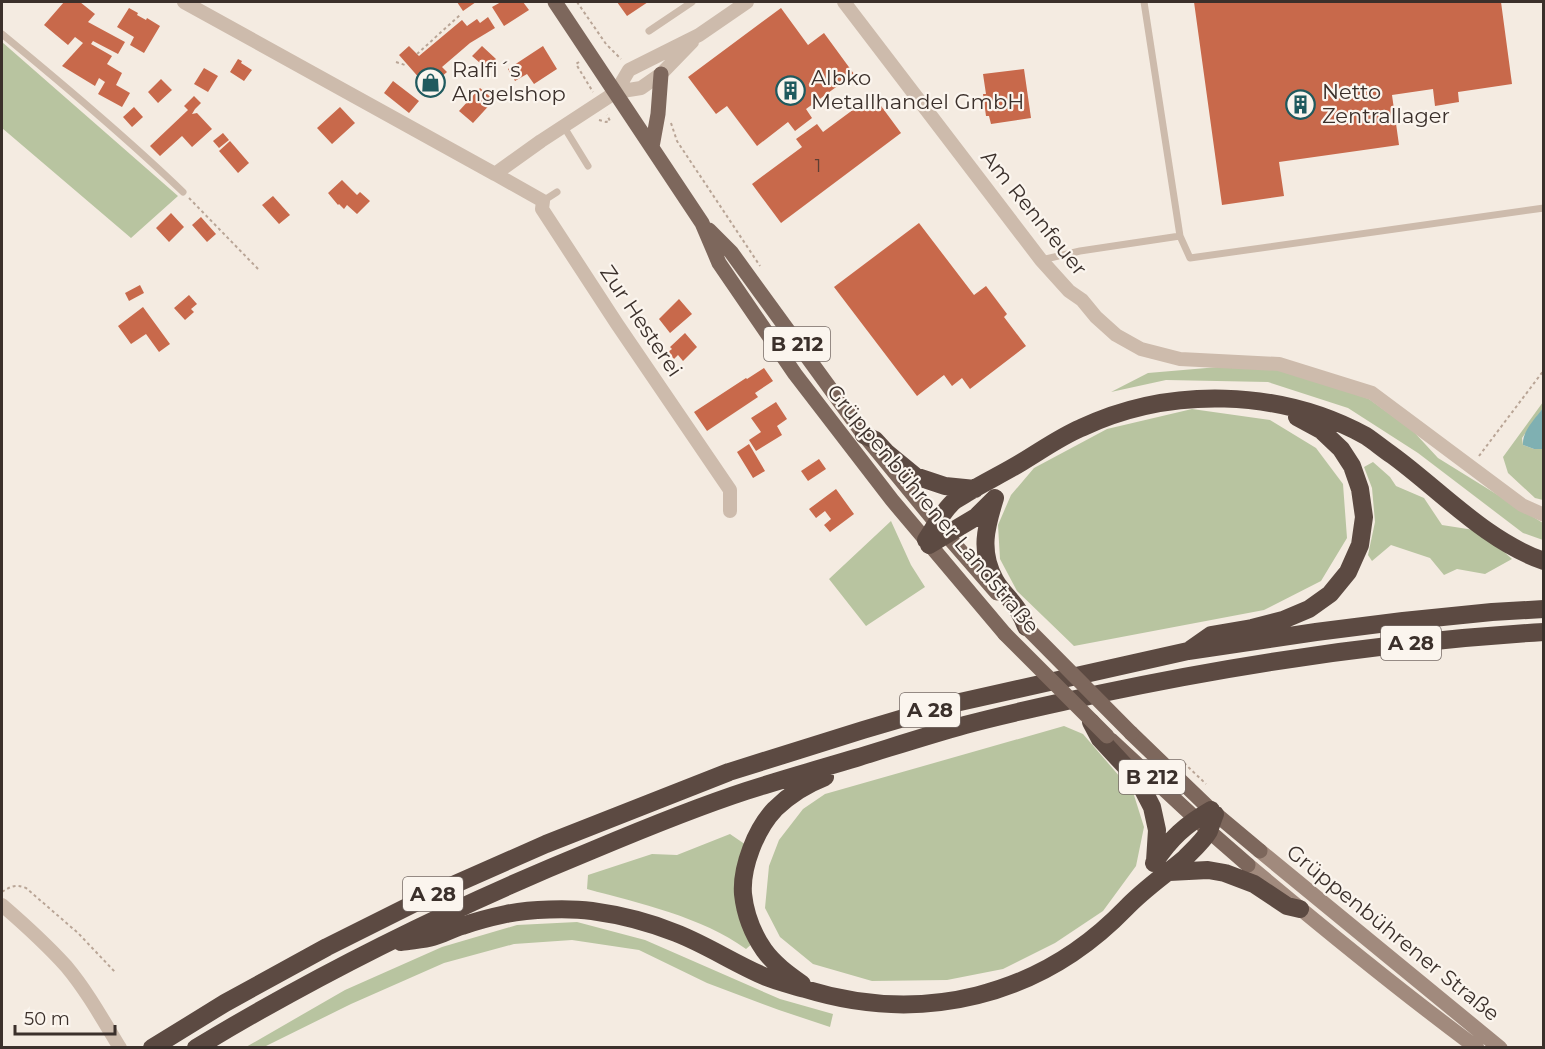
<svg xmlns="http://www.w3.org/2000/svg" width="1545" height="1049" viewBox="0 0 1545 1049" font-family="Montserrat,sans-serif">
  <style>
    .green { fill: #b8c4a0 }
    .water { fill: #7fb0b2 }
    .building { fill: #c8694b }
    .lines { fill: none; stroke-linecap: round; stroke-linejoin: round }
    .path { stroke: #b9a596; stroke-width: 2; stroke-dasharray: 3 3; stroke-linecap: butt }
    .service { stroke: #cdbbac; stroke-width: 7 }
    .minor { stroke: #cdbbac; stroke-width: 14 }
    .secondary { stroke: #a18a7d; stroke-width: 15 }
    .primary { stroke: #7d675c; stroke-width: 15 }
    .motorway { stroke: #5c4a42; stroke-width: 18 }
    .primary-bridge { stroke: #7d675c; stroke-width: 15 }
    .labels { text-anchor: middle; stroke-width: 4.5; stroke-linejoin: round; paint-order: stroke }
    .number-label { font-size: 18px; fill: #5e3e33 }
    .shield { fill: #fbf5ee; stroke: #756b66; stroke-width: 1.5 }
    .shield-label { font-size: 20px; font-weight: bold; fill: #3b302b }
    .poi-label { font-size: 21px; fill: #3b302b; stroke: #fbf5ee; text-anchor: start }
    .street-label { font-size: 21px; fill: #3b302b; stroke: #fbf5ee }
  </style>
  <rect width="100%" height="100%" fill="#f4ebe1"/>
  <path class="green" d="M 2,42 L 178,196 L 131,238 L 2,128 Z
    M 1230,366 L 1286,370 L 1369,399 L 1413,431 L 1438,458 L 1543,523 L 1543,540 L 1523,533 L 1418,453 L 1348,408 L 1268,382 L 1166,380 L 1111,392 L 1148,373 Z
    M 1543,402 L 1543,408 L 1522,438 L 1523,445 L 1534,449 L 1543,449 L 1543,500 L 1535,498 L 1508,473 L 1503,457 Z
    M 1192,409 L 1270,420 L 1316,448 L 1343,484 L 1347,538 L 1321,581 L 1264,610 L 1074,646 L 1017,591 L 1000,559 L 998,525 L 1011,495 L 1034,468 L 1107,429 Z
    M 1373,462 L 1390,477 L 1396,486 L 1424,498 L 1442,525 L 1474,530 L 1493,542 L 1512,559 L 1485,574 L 1457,569 L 1444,575 L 1430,558 L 1391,545 L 1372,561 L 1368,555 L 1375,522 L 1372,488 L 1364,467 Z
    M 891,521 L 911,565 L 925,587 L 866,626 L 829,579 Z
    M 1064,726 L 1083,734 L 1133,792 L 1144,827 L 1136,866 L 1103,911 L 1055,943 L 1003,969 L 947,980 L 872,981 L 813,964 L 780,937 L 765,908 L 769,866 L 779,840 L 803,809 L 825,794 Z
    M 730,834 L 749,847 L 753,943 L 746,949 C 702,917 639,903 587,889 L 588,875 L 652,854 L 677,855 Z
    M 577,922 L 645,940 L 780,999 L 833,1014 L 830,1027 L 779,1010 L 707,983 L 639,950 L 572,940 L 514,944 L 444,963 L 351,1004 L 264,1047 L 246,1047 L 345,990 L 442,947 L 517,925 Z"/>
  <path class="water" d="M 1543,408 L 1543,449 L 1534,449 L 1523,445 C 1522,431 1535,419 1543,408 Z"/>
  <path class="building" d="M 64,2 L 80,2 L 95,14 L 88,22 L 125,42 L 118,54 L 93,41 L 91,44 L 112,56 L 107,64 L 122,73 L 116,85 L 130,93 L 122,107 L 98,94 L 105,82 L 99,78 L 95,86 L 62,66 L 83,43 L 75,37 L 68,45 L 44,25 Z
    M 457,2 L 476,2 L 463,11 Z
    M 501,2 L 523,2 L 529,10 L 504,26 L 492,7 Z
    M 617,2 L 648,2 L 627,16 Z
    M 1194,2 L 1501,2 L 1512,84 L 1458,92 L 1459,102 L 1435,106 L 1433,89 L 1392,95 L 1399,145 L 1279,162 L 1284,196 L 1222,205 Z
    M 129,8 L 138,13 L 137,15 L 146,20 L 147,18 L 160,26 L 144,53 L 130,45 L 134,37 L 117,27 Z
    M 781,8 L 808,45 L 824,33 L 854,74 L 806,109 L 812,118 L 795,131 L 788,122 L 757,146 L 727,106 L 716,114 L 688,77 Z
    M 488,17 L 495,28 L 470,43 L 442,67 L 447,72 L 428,88 L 399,55 L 409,46 L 419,56 L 462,20 L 467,26 L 477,19 L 480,23 Z
    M 482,46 L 496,59 L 487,69 L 472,56 Z
    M 543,46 L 557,69 L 534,84 L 527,74 L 515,81 L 508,69 Z
    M 238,59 L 242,61 L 241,63 L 252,70 L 244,81 L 230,72 Z
    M 204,68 L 218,76 L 208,92 L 194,84 Z
    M 1024,69 L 1031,118 L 991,124 L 989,116 L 986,116 L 983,94 L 986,94 L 983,74 Z
    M 161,79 L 172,90 L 158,103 L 148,92 Z
    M 393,81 L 419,101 L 409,113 L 384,93 Z
    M 480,88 L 494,100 L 473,123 L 459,111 Z
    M 873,95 L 901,133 L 781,223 L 752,184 L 802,147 L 796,139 L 817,124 L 823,132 Z
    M 194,96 L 201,103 L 195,109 L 192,114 L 197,113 L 212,129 L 192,147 L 182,136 L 160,156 L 150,146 L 188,110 L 184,106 Z
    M 134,107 L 143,117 L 132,127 L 123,117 Z
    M 340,107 L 355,123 L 332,144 L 317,128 Z
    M 223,133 L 229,140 L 219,148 L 213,141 Z
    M 230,141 L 249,163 L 238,173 L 219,151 Z
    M 342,180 L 357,195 L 360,192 L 370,201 L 357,214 L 347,205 L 344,209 L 339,204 L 338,205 L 328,193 Z
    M 273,196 L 290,215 L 279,224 L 262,205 Z
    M 171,213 L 184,227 L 169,242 L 156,228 Z
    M 201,217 L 216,234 L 207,242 L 192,225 Z
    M 919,223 L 974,295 L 986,286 L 1007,314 L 1004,317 L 1026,346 L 970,389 L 962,378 L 952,386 L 944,375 L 917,396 L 834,287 Z
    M 140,285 L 144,293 L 129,301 L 125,293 Z
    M 189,295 L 197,304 L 191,309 L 194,312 L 185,320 L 174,308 Z
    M 679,299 L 692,314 L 670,333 L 659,319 Z
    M 143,307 L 170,344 L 159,352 L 146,334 L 131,344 L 118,326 Z
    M 685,333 L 697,347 L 683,361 L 678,355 L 674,359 L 668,352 L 672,349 L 670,347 Z
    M 764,368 L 773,381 L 755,393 L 758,397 L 707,431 L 694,412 L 746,378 L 747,379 Z
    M 776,402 L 787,419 L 777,426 L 782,435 L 756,451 L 749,440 L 761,432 L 751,418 Z
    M 749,444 L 765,471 L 753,478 L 737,452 Z
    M 819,459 L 826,469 L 808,481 L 801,471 Z
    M 836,489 L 854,514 L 830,532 L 824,525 L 831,519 L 825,511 L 816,518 L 809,509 Z"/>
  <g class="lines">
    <path class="path" d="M 577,2 L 606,44 L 621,59
      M 417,54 L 460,15
      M 396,62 L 405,65 L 406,63
      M 579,62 L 576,64 L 593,92
      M 599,120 L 606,122 L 610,121 L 607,115
      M 671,123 L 677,141 L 760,266
      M 189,198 L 260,271
      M 1479,456 L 1544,370
      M 1184,763 L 1206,784
      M 2,892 C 11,886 16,884 26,888 L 78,933 L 115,972"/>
    <path class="service" d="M 1144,2 L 1180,236 L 1190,258 L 1544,208
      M 649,31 L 692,2
      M 2,34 C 64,85 125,136 183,192
      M 564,127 L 588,166
      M 543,201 L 557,192
      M 1041,260 L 1080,251 L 1180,236"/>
    <path class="minor" d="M 184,2 L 495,174 L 541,141 L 616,92 L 629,70 L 699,35 L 747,2
      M 844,2 L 1041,260 L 1069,291 L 1082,300 L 1096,317 L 1116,335 L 1141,349 L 1180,359 L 1279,364 L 1372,393 L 1522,505 L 1544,515
      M 616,92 L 641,88 L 661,74 L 692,42
      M 495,174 L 543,201 L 542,209 L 617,324 L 730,490 L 730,511
      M 2,905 C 24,924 46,944 66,966 C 87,991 103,1020 120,1048"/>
    <path class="secondary" d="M 1260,851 L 1500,1048
      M 1248,865 C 1323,928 1399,990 1477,1048"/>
    <path class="primary" d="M 555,2 L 702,223 L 719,263 L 795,374 L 892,500 L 1005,634
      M 652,147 L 658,114 L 661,74
      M 709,230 L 731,252 L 864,435 L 937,524 L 997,593
      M 1131,733 L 1211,810 L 1260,851
      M 1111,740 L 1209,831 L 1248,865"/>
    <path class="motorway" d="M 864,435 L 875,440 L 887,453 L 915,476 L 945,486 L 975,489
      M 995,498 C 986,527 979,551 995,580 C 1001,591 1011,599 1018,610 C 1021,615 1024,621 1026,627
      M 926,540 C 934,528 941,514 952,503 C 956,499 962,497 967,493 C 985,482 1004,473 1022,462 C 1042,450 1060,437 1081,428 C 1170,386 1280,389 1366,436 C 1375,442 1383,449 1392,455 C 1440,490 1486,541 1544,561
      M 929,545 L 976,517 L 994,499
      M 1191,649 L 1211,635 L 1252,628 L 1283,620 L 1309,609 L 1330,594 L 1348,572 L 1360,545 L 1364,517 L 1360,489 L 1352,466 L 1341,449 L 1321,430 L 1297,417
      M 1091,722 L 1100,739 L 1138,780 L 1152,807 L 1157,830 L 1155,861
      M 1154,863 C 1171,838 1185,825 1211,810
      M 1169,872 L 1208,870 L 1225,873 L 1254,884 L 1287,906 L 1300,909
      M 401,942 C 411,940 423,940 433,937 C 443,934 452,929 462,926 C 476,921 492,917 506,914 C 530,909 569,908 592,911 C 621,915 649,922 676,933 C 707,945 735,964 766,977 C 778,982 792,985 805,989 C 922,1025 1040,997 1126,908 C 1144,889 1165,875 1185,858 C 1194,849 1203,841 1209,831 C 1211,825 1213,819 1215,814
      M 802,984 C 788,974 774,964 764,950 C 753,934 745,913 743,894 C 741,867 756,829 775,809 C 789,795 807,784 825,777
      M 152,1048 L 225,1003 L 327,947 L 435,893 L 546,844 L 729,772 L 863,730 L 951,704 L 1188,651 L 1316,632 L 1403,621 L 1492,612 L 1544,609
      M 196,1048 C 323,971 456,906 593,850 C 643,829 694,808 746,791 C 783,779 819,769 856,758 C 892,747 929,735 965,725 C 1009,713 1054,704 1098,694 C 1244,663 1394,641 1544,632"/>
    <path class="primary-bridge" d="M 1026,627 L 1131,733
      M 1005,634 L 1107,736"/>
  </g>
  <defs>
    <symbol id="shop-ring" viewBox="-11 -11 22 22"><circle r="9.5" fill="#fbf5ee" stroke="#1f5a5e" stroke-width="1.5"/><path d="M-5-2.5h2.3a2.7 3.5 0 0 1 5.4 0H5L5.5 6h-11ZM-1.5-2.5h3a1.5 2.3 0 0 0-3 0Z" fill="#1f5a5e"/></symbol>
    <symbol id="building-ring" viewBox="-11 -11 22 22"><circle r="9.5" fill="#fbf5ee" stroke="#1f5a5e" stroke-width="1.5"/><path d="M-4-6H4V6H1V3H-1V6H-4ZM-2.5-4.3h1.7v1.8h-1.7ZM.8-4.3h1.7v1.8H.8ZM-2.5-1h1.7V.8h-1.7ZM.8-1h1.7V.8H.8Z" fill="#1f5a5e"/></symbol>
  </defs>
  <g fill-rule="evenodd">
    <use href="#shop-ring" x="414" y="66" width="33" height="33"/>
    <use href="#building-ring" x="774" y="74" width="33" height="33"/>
    <use href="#building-ring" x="1284" y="88" width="33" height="33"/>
  </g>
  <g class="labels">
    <g class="number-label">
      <text x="818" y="172">1</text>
    </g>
    <g class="shield">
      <rect x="764" y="327" width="66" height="34" rx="4.5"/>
      <rect x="1381" y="626" width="60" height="34" rx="4.5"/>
      <rect x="900" y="693" width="60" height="34" rx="4.5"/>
      <rect x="1119" y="760" width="66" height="34" rx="4.5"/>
      <rect x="403" y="877" width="60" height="34" rx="4.5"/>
    </g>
    <g class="shield-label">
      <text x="797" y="351">B 212</text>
      <text x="1411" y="650">A 28</text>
      <text x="930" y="717">A 28</text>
      <text x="1152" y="784">B 212</text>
      <text x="433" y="901">A 28</text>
    </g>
    <g class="poi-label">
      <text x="452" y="77">Ralfi´s<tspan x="452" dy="24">Angelshop</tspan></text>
      <text x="811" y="85">Albko<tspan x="811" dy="24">Metallhandel GmbH</tspan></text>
      <text x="1322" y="99">Netto<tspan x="1322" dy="24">Zentrallager</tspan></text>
    </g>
    <g class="street-label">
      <text transform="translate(1034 213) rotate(51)" y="7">Am Rennfeuer</text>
      <text transform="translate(641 321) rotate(56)" y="7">Zur Hesterei</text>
      <text transform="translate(933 509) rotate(50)" y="7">Grüppenbührener Landstraße</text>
      <text transform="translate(1393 933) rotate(39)" y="7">Grüppenbührener Straße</text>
    </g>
  </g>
  <rect width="1545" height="1049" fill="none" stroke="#3b302b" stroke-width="6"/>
  <path d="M15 1025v9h100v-9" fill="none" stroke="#3b302b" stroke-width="3"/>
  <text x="24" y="1025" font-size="18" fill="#3b302b" stroke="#fbf5ee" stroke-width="4.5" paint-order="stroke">50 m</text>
</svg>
